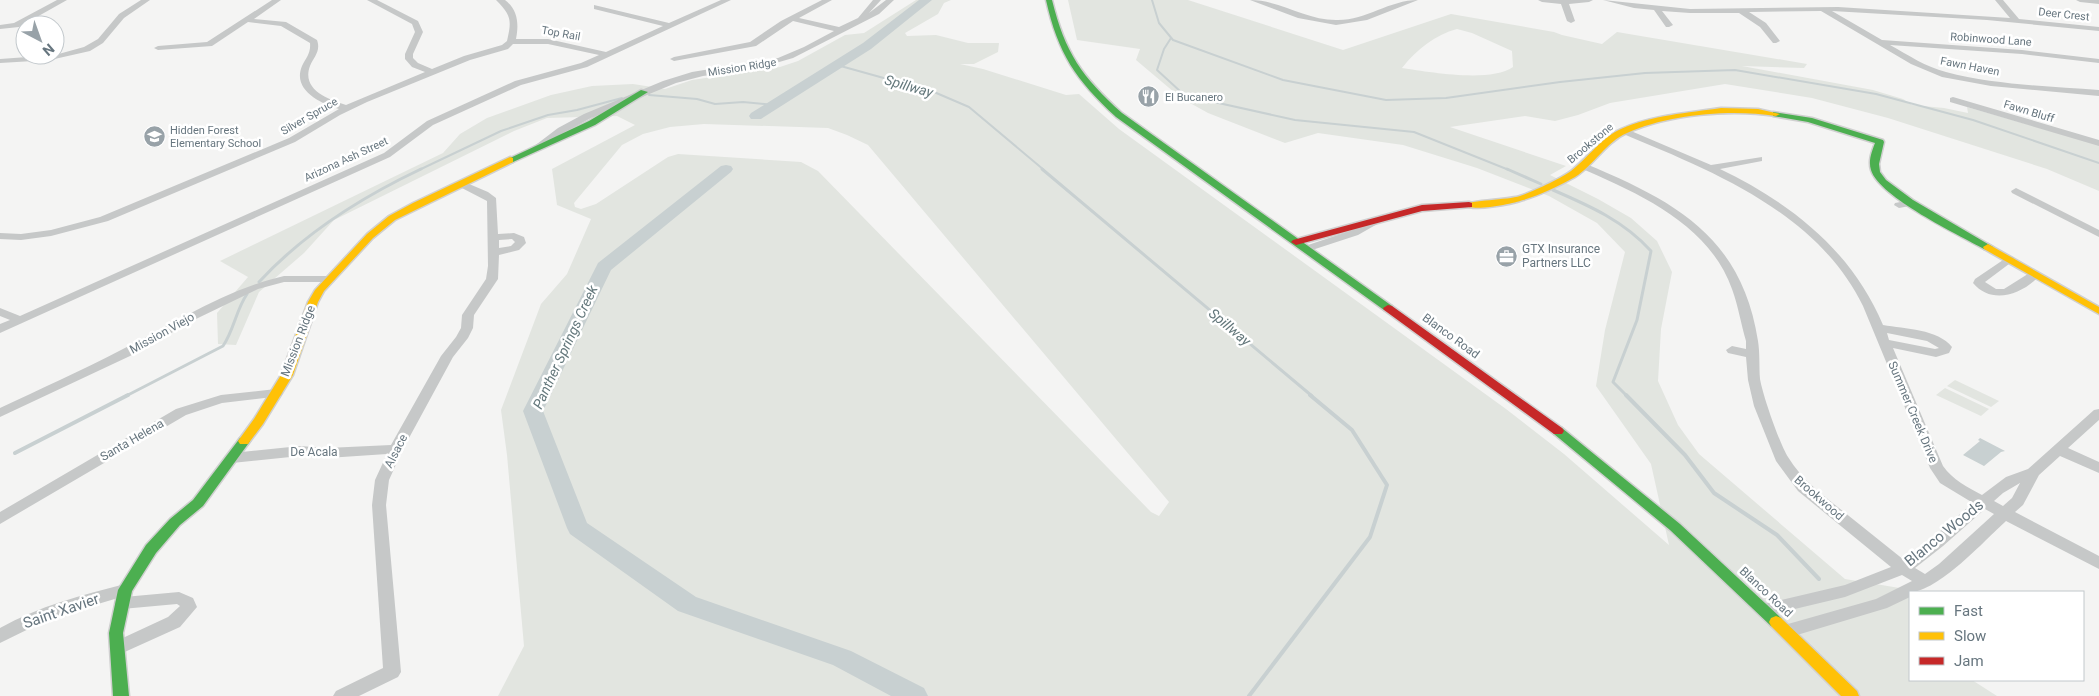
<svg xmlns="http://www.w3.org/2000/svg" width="2099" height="696" viewBox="0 0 2099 696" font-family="Roboto,sans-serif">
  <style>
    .green { fill: #e2e5e0; fill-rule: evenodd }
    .water { fill: #c8d0d1 }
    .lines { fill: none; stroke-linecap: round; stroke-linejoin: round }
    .stream-far2 { stroke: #c8d0d1; stroke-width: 2 }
    .stream-far1 { stroke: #c8d0d1; stroke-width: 3 }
    .stream { stroke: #c8d0d1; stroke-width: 4 }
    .river { fill: #c8d0d1; fill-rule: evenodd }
    .fast-casing { stroke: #d0d0d0; stroke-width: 3 }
    .slow-casing { stroke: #d0d0d0; stroke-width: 3 }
    .jam-casing { stroke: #d0d0d0; stroke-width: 3 }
    .street { fill: #c6c8c8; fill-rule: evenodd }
    .fast { fill: #4caf50; fill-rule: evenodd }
    .slow { fill: #ffc107; fill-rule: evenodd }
    .jam { fill: #c62828; fill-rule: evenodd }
    .labels { text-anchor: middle; stroke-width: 5; stroke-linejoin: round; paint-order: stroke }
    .far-street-label { font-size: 11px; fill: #67767f; stroke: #fff }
    .far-poi-label { font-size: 11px; fill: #67767f; stroke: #fff; text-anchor: start }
    .poi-label { font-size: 12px; fill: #67767f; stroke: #fff; text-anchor: start }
    .street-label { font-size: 12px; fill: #67767f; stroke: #fff }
    .water-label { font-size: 14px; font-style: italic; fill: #63777b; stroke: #fff }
    .near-street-label { font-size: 15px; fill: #67767f; stroke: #fff }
  </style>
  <rect width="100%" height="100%" fill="#f4f4f3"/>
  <path class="green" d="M 916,0 L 951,0 L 944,3 L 938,14 L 905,33 L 907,36 L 936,35 L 968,43 L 999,43 L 998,52 L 974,64 L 960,64 L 983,69 L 1066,95 L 1079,94 L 1119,129 L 1506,409 L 1564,454 L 1669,545 L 1651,464 L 1596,386 L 1605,330 L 1625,252 L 1597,223 L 1549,196 L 1477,168 L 1403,145 L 1318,133 L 1285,143 L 1208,113 L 1181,98 L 1136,60 L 1140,49 L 1077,40 L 1068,0 L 1188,0 L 1343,50 L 1451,14 L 1554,32 L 1562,35 L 1602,44 L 1617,32 L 1807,64 L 1804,68 L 1742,66 L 1873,90 L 1903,99 L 1912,105 L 1944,108 L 1968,113 L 1967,107 L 2099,145 L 2099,191 L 2047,169 L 1888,118 L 1812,98 L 1725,84 L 1610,103 L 1578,115 L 1555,121 L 1525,116 L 1450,127 L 1566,166 L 1550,175 L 1598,199 L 1631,218 L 1657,241 L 1672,272 L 1661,329 L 1658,381 L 1678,425 L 1699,454 L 1845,579 L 1924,592 L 1910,592 L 1910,680 L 1972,680 L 1997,696 L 498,696 L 524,646 L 507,455 L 501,410 L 541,304 L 567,274 L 591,219 L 557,205 L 552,169 L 635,125 L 617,116 L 547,118 L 514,131 L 334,220 L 304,253 L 259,292 L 236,345 L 218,344 L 217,313 L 248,277 L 220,261 L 443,153 L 460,134 L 487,118 L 551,95 L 592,86 L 633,84 L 665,89 L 692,80 L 780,67 L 798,61 L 845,35 L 864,33 ZM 1457,29 L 1472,33 L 1512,51 L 1513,67 C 1490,83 1429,72 1402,68 C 1417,49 1435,35 1457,29 ZM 704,124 L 828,128 L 847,135 L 868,145 L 1169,502 L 1159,516 L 1151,512 L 818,171 L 801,162 L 678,154 L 668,157 L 596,204 L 581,209 L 575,207 L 574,203 L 622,145 L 643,134 L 670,127 Z
    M 1955,380 L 1999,401 L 1991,407 L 1947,386 Z
    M 1945,388 L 1989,409 L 1981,416 L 1936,395 Z"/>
  <path class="water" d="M 1980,438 L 2005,451 L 2001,452 L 1984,466 L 1963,455 L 1980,441 L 1978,440 Z"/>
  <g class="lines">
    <path class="stream-far2" d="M 1152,0 L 1159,23 L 1173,40 L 1283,80 L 1386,100 L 1446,98 L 1560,82 L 1645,73 L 1735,70 L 1876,94 L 1973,120 L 2099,163
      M 1171,38 L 1164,49 L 1157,70 L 1181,92 L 1196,98 L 1295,120 L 1414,132 L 1509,170
      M 837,65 L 934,92 L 969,107 L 1044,170
      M 649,95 L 697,99 L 715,104 L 743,102 L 774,105
      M 419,170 L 501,131 L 548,115 L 577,110 L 622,98"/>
    <path class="stream-far1" d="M 1042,169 L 1312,396
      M 1507,169 L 1541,184
      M 1553,190 C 1590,206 1624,221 1651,251 L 1637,320 L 1613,382 L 1627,396
      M 259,282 C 304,233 362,197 421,169
      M 126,396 L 223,346 C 234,330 236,310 247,294"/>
    <path class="stream" d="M 1626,395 L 1685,455 L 1714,493 L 1777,535 L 1819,579
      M 15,453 L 128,395
      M 1249,696 L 1370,537 L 1387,485 L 1352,430 L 1310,395"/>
    <path class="river" d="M 919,0 L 932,0 L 871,49 L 761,119 L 751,119 L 749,116 L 751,113 L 863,43 Z
      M 726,165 L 731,166 L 733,169 L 731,172 L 611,270 L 543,411 L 587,523 L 696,597 L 851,651 L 924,688 L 928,696 L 891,696 L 833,665 L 678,611 L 570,534 L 567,528 L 523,411 L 598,263 L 721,166 Z"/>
    <defs>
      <path id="fast" d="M 1046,0 L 1052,0 C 1065,53 1082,77 1122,113 L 1392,306 L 1393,308 L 1392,310 L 1384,310 L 1116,117 C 1076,80 1058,54 1046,0 Z
        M 641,90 L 648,92 L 595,125 L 513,162 L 510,163 L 506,160 L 589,121 Z
        M 1773,112 L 1812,118 L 1883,140 L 1884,142 L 1879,164 L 1880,172 L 1886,180 L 1913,200 L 1993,247 L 1988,250 L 1984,249 C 1959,235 1879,197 1871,170 C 1868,161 1872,151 1875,143 L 1808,122 L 1773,116 Z
        M 1558,427 L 1562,428 L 1680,524 L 1781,618 L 1783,622 L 1781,626 L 1776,628 L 1771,626 L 1670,530 L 1554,434 L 1552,431 L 1554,428 Z
        M 244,437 L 248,438 L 250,441 L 248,444 L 203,506 L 180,525 L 156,553 L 132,591 L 123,633 L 129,696 L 113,696 L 109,633 L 118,590 L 146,545 L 170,519 L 193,500 L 240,438 Z"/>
      <path id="slow" d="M 1721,108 L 1758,109 L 1780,114 L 1776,116 C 1731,109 1669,114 1627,133 C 1606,142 1594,165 1575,177 C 1561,185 1538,196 1523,200 C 1512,204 1473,212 1464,205 C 1470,200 1508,200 1520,196 C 1532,192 1562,178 1571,171 C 1588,158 1601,138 1621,129 C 1652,115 1688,113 1721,108 Z
        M 510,157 L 513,158 L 513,162 L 395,220 L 373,238 L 324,291 L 318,302 L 293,375 L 263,424 L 248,444 L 240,444 L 238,441 L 254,419 L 281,375 L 308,302 L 315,290 L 367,234 L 389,216 L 413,203 Z
        M 1988,244 L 2099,307 L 2099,314 L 1984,249 L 1983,247 Z
        M 1776,616 L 1781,618 L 1857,691 L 1859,696 L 1841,696 L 1771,626 L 1769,622 L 1771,618 Z"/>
      <path id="jam" d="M 1469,202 L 1472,203 L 1472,207 L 1422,211 L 1296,245 L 1291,242 L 1293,240 L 1422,205 Z
        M 1388,305 L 1392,306 L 1562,428 L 1564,431 L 1562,434 L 1554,434 L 1384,310 L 1383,308 Z"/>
    </defs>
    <use href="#fast" class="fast-casing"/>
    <use href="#slow" class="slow-casing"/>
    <use href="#jam" class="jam-casing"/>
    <path class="street" d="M 57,0 L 67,0 L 19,27 L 0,29 L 0,25 L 14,23 Z
      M 141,0 L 150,0 L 124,18 L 103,43 L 90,51 L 50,60 L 0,63 L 0,59 L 55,55 L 84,47 L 98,39 L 119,14 Z
      M 272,0 L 281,0 L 254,19 L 286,22 L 317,40 C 321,51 314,57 310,66 C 301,90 329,100 346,105 L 425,72 L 412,67 L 405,59 L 405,54 L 415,32 L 412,24 L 367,0 L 377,0 L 418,21 L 423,32 L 413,54 L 413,58 L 418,63 L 432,69 L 464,56 L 502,45 L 507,41 C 512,20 511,15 496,0 L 505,0 C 518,10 519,24 516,39 L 548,39 L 606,52 L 663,26 L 594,9 L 594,5 L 669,23 L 721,0 L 731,0 L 587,67 L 521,85 L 433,125 L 390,157 L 0,333 L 0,324 L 10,320 L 0,316 L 0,308 L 20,316 L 384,153 L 427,121 L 515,81 L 581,63 L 599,55 L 548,44 L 513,44 L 508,49 L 470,60 L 367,102 L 340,115 L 295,142 L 108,221 L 51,236 L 21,240 L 0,239 L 0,233 L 21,234 L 51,230 L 100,217 L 289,138 L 339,109 C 320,103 292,90 302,66 C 306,58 311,53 310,43 L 281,26 L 248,22 L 212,46 L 158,50 L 154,48 L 158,46 L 207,42 Z
      M 822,0 L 832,0 L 799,18 L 839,27 L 858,18 L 873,0 L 881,0 L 869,13 L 886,0 L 894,0 L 879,14 L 793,58 L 759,68 L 703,76 L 676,83 L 591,118 L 565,132 L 541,149 L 538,150 L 533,147 L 558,128 L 584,114 L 663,81 L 692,72 L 778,58 L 804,47 L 834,31 L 793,21 L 756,46 L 674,61 L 670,59 L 674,57 L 750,42 L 781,21 Z
      M 1250,0 C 1280,0 1306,20 1336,20 C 1365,21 1389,0 1418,0 L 1367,20 L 1336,25 L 1298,18 Z
      M 1538,0 L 1593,0 L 1589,2 L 1569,4 L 1575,21 L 1571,23 L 1567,21 L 1561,4 L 1542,2 Z
      M 1603,0 L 1690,9 L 1838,7 L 2010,18 L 1995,0 L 2003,0 L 2019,19 L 2099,27 L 2099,31 L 1987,20 L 1832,11 L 1882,40 L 2022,50 L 2099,59 L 2099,63 L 2022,54 L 1890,45 C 1908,55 1926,67 1946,72 C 1995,85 2048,86 2099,90 L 2099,96 L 1991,86 L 1942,77 L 1911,64 L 1821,11 L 1749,12 L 1766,23 L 1780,41 L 1776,43 L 1773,43 L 1760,27 L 1739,13 L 1690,13 L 1662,11 L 1673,25 L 1669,27 L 1666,27 L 1654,10 L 1634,8 Z
      M 2076,0 L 2099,0 L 2099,4 L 2080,2 Z
      M 1953,97 L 2099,140 L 2099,146 L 1950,102 L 1950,98 Z
      M 1624,128 L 1711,165 L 1762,157 L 1762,161 L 1720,169 C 1791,203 1852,251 1883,325 C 1905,329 1938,329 1952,347 L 1949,353 L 1936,357 L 1893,348 L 1943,466 C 1953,480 1967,487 1982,495 L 2006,477 L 2028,469 L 2094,410 L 2099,409 L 2099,420 L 2068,448 L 2099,462 L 2099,473 L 2060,456 L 2039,475 L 2023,505 L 2015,512 L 2099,556 L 2099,569 L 2006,521 C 1985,540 1938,592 1910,592 L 1910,597 L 1887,608 L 1787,638 L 1781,636 L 1779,631 L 1781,626 L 1876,599 L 1912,581 L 1902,575 L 1845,597 L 1766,616 L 1760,615 L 1758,610 L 1760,605 L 1845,585 L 1891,567 L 1798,491 L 1776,461 L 1754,406 L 1748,380 L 1746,357 L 1728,353 L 1726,350 L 1732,346 L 1746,349 L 1746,341 C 1741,324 1738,305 1732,289 C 1709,224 1638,193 1580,168 L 1580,164 L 1586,164 C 1675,201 1742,237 1758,341 C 1760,354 1759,366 1760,379 C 1763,396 1779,442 1788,457 C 1802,480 1824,496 1844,512 C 1864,528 1884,544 1904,560 L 1932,538 L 1973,503 L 1940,483 L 1930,468 L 1863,306 C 1817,212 1712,171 1621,133 L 1621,129 ZM 1887,333 L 1927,341 L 1939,348 L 1935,349 L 1889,340 ZM 2020,483 L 2012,498 L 2003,506 L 1994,501 L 2003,493 ZM 1985,509 L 1994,514 L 1939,564 L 1925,574 L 1915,568 L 1943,546 Z
      M 462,181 L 488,192 L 496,198 L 498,234 L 514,233 L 524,237 L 526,243 L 519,250 L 499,255 L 498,279 L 474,315 L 473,328 L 468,338 L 453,357 L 403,449 L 389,480 L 386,505 L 401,672 L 398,677 L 359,696 L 333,696 L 336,691 L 383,668 L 372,505 L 375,480 L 387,454 L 327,458 L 300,456 L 232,463 L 227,461 L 225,458 L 227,455 L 232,453 L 300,446 L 327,448 L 391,445 L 441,356 L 456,337 L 461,328 L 462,315 L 486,279 L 488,266 L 487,201 L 458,186 L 457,184 ZM 512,239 L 515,242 L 511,246 L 499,248 L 499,240 Z
      M 2016,188 L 2099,230 L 2099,237 L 2012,193 L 2011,191 Z
      M 1911,200 L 1915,201 L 1916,203 L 1915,205 L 1899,208 L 1894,205 L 1895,203 Z
      M 1375,218 L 1380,221 L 1379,223 L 1358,235 L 1306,252 L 1300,249 L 1302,247 L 1350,231 Z
      M 2009,256 L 2013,257 L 2015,259 L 2013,261 L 1985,282 L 1996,289 L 2004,289 L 2031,272 L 2035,271 L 2041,274 C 2024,294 1992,306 1973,283 L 1975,279 Z
      M 284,276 L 330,276 L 336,279 L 330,282 L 284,282 L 258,289 L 198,318 L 130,356 L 0,417 L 0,408 C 40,389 81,371 121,350 C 176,323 224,290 284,276 Z
      M 276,389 L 281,390 L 283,393 L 281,396 L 222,403 L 186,415 L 0,524 L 0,512 L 176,409 L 221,395 Z
      M 125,584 L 131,586 L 133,590 L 131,594 L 124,597 L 179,592 L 193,598 L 197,607 L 180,627 L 118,655 L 112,653 L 110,648 L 112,643 L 168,617 L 180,606 L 177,604 L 122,609 L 116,607 L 114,603 L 118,598 L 51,618 L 0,643 L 0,628 C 39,606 82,595 125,584 Z"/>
    <use href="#fast" class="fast"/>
    <use href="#slow" class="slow"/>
    <use href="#jam" class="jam"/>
  </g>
  <defs>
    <symbol id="restaurant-disc" viewBox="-11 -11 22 22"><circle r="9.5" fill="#98a2a8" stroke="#fff"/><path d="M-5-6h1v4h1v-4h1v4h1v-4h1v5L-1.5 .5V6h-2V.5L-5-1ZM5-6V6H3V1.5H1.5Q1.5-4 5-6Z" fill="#fff"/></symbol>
    <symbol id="school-disc" viewBox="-11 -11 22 22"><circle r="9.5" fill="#98a2a8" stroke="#fff"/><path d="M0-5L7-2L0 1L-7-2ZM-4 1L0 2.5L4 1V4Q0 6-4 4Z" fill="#fff"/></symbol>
    <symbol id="office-disc" viewBox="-11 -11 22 22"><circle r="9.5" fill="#98a2a8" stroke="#fff"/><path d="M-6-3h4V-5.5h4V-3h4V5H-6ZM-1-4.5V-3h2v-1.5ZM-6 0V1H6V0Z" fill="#fff"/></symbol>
  </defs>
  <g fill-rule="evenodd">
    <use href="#restaurant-disc" x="1136" y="84" width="25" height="25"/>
    <use href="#school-disc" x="142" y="124" width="25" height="25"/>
    <use href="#office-disc" x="1494" y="244" width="25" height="25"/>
  </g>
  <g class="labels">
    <g class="far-street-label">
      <text transform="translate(2064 14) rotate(6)" y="4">Deer Crest</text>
      <text transform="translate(561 33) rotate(10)" y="4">Top Rail</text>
      <text transform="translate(1991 39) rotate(4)" y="4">Robinwood Lane</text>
      <text transform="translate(1970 66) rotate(11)" y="4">Fawn Haven</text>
      <text transform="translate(742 67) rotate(-9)" y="4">Mission Ridge</text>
      <text transform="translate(2029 111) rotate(17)" y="4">Fawn Bluff</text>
      <text transform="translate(309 116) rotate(-30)" y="4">Silver Spruce</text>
      <text transform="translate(1590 143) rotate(-40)" y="4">Brookstone</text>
      <text transform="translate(346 159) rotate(-25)" y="4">Arizona Ash Street</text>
    </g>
    <g class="far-poi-label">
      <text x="1165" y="101">El Bucanero</text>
      <text x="170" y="134">Hidden Forest<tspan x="170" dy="13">Elementary School</tspan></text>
    </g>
    <g class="poi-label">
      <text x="1522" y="253">GTX Insurance<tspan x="1522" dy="14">Partners LLC</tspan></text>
    </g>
    <g class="street-label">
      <text transform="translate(162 333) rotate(-29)" y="4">Mission Viejo</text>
      <text transform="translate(1451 336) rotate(36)" y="4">Blanco Road</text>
      <text transform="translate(298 341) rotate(-69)" y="4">Mission Ridge</text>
      <text transform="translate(1913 412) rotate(67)" y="4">Summer Creek Drive</text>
      <text transform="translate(132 440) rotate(-30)" y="4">Santa Helena</text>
      <text transform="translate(396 451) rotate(-63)" y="4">Alsace</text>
      <text x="314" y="456">De Acala</text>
      <text transform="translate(1819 498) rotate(41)" y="4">Brookwood</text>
      <text transform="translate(1766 592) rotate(43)" y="4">Blanco Road</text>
    </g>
    <g class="water-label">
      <text transform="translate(909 86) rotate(16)" y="5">Spillway</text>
      <text transform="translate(1230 327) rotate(40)" y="5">Spillway</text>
      <text transform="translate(565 347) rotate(-65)" y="5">Panther Springs Creek</text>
    </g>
    <g class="near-street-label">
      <text transform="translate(1944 533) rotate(-39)" y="5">Blanco Woods</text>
      <text transform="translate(61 611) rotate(-19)" y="5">Saint Xavier</text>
    </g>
  </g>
  <rect x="1909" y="591" width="175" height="90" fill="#ffffff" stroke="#c2c8cc"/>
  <rect x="1919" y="607" width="25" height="8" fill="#4caf50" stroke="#c2c8cc"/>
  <text x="1954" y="616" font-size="15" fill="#67767f">Fast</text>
  <rect x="1919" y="632" width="25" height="8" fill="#ffc107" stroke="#c2c8cc"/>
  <text x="1954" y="641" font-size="15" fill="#67767f">Slow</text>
  <rect x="1919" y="657" width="25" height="8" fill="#c62828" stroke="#c2c8cc"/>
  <text x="1954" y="666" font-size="15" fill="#67767f">Jam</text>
  <g transform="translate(40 40) rotate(139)"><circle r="24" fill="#ffffff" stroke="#c2c8cc"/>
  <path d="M0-4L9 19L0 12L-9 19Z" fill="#98a2a8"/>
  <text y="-8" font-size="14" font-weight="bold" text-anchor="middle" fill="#67767f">N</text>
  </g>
</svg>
